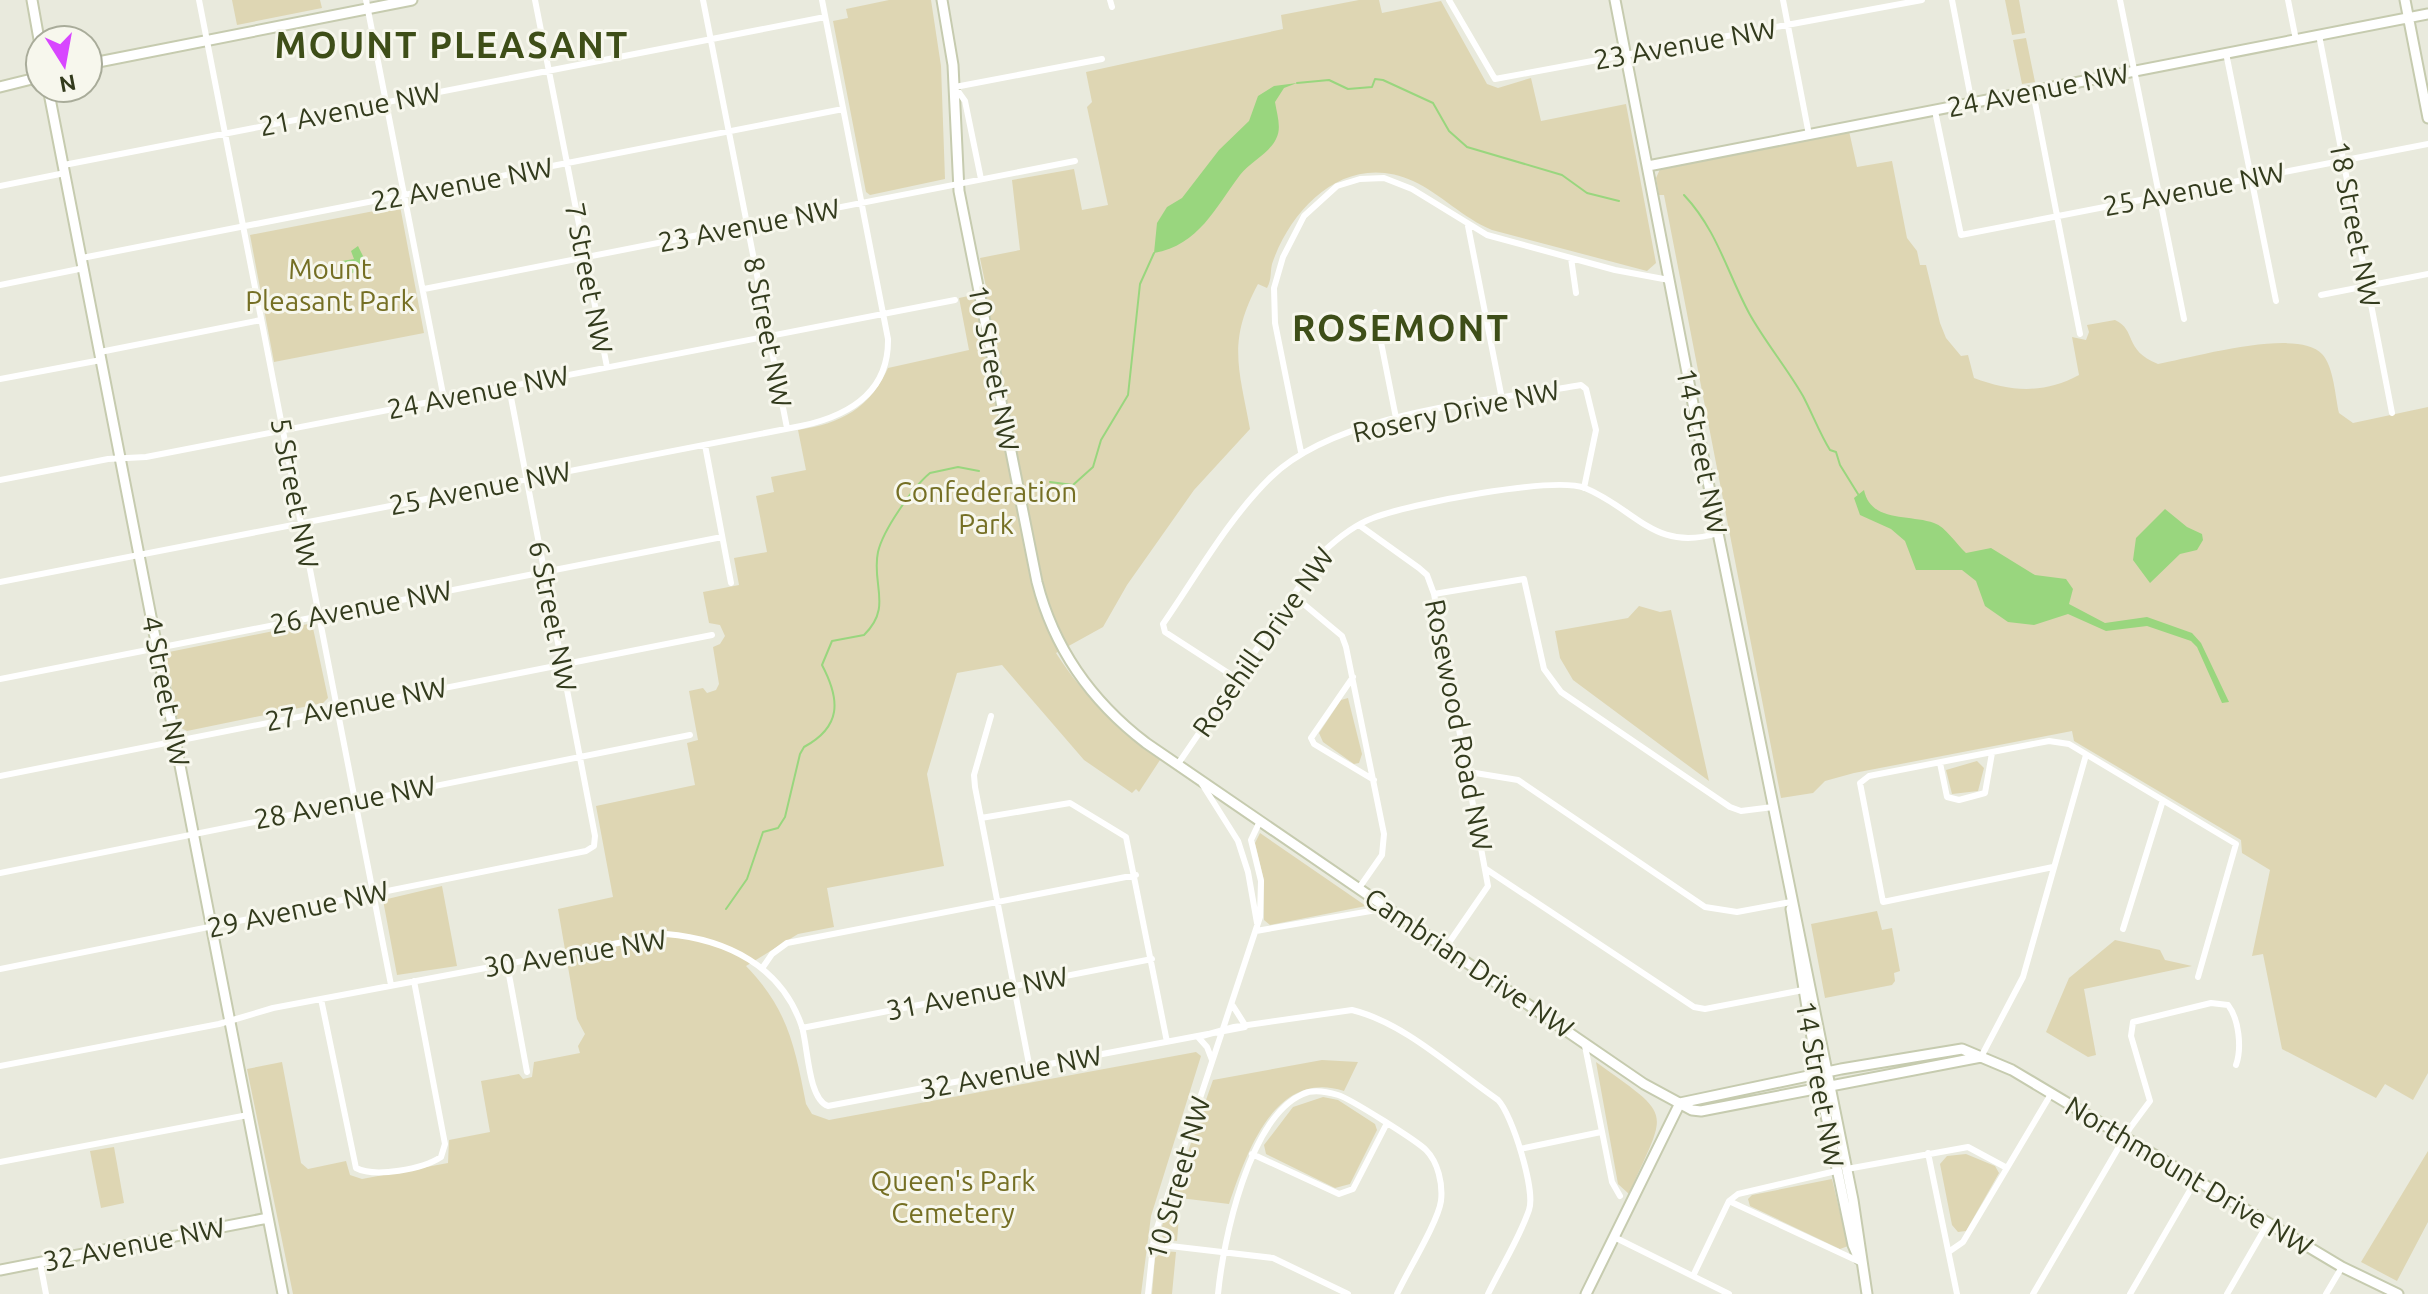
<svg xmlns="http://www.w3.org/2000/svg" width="2428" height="1294" viewBox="0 0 2428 1294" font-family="Ubuntu,sans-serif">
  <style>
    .green { fill: #ded6b3 }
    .water { fill: #99d67e }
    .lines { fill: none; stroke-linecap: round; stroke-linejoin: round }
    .stream { stroke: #99d67e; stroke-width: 2 }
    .secondary-casing { stroke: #c6cbaf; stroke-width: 13 }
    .street { stroke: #fff; stroke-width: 6 }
    .secondary { stroke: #fff; stroke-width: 9 }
    .labels { text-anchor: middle; stroke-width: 6; stroke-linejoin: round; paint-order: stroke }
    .street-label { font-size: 28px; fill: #333b1d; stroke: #f7f7ed }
    .park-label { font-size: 28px; fill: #756f24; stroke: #f7f7ed }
    .district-label { font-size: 36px; font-weight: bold; letter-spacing: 2px; fill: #3e4e18; stroke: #f7f7ed }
  </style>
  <rect width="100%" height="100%" fill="#e9eadd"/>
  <path class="green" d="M 232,0 L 320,0 L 322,8 L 237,25 Z
    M 889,0 L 931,0 L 941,66 L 945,179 L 870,195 L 866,192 L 833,21 L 848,18 L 846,9 Z
    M 1359,0 L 1379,0 L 1382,13 L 1441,1 L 1487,84 L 1498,88 L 1531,78 L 1541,121 L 1626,104 L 1656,263 L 1647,271 L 1492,230 C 1463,218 1441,194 1413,181 C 1348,151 1292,205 1272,264 C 1270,272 1272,279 1267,288 L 1258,284 C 1227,342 1239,368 1250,429 L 1194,490 L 1127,585 L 1103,627 L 1056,653 C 1085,698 1118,729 1160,760 L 1139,792 L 1136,789 L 1132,793 L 1084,760 L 1002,665 L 957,673 L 927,774 L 944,866 L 827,888 L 834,927 L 798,934 L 746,966 C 788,1009 795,1047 806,1104 L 812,1114 L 829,1120 L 1196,1052 L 1201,1056 L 1151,1216 L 1141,1294 L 293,1294 L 247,1069 L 282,1062 L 301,1163 L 308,1169 L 346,1161 L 350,1175 L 362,1179 L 448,1163 L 449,1140 L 490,1132 L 481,1081 L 519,1074 L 523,1079 L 532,1077 L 534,1062 L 580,1053 L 578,1046 L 585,1034 L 577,1019 L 558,909 L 613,897 L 596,806 L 695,785 L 687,743 L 698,740 L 689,691 L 703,688 L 707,693 L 716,690 L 719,684 L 713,647 L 720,644 L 725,636 L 720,625 L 709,623 L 703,592 L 739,585 L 734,558 L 767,552 L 756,496 L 774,492 L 771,477 L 806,470 L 798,430 C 842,423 869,409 888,368 L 969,350 L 959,298 L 987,292 L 980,258 L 1020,250 L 1012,180 L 1074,169 L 1082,210 L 1108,205 L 1087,107 L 1092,102 L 1086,72 L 1283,29 L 1281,15 Z
    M 2005,0 L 2019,0 L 2025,33 L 2012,35 Z
    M 2026,38 L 2035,82 L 2022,84 L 2013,40 Z
    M 1849,131 L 1857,167 L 1892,161 L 1907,238 L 1917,251 L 1920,265 L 1926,265 L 1940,323 L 1946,338 L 1961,356 L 1968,355 L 1974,378 C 2011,392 2044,394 2079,375 L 2072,337 L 2086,340 L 2089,332 L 2087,325 L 2115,320 C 2137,330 2123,350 2158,364 C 2192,358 2298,327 2322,354 C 2334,367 2335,396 2339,413 L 2353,423 L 2428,407 L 2428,1073 L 2413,1100 L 2385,1084 L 2376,1098 L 2282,1049 L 2263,954 L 2252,956 L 2270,870 L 2242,853 L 2241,840 L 2074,741 L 2072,731 L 1854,773 L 1825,781 L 1813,793 L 1781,798 L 1664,195 L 1659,195 L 1656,178 L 1661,167 Z
    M 400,206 L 424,333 L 274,362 L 250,235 Z
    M 1639,606 L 1660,612 L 1671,610 L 1709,781 L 1573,680 L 1560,658 L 1555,631 L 1628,618 Z
    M 308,624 L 313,628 L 328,698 L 323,703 L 187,731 L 179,727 L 166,657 L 169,652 Z
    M 1348,698 L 1362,754 L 1359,763 L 1354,764 L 1323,742 L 1319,733 L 1341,700 Z
    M 1977,761 L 1984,768 L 1978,791 L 1952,794 L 1946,770 Z
    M 1260,833 L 1366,906 L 1270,925 L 1264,920 L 1264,880 L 1255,843 Z
    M 442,886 L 457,966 L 397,975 L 383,900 Z
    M 1877,911 L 1882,930 L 1892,928 L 1900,971 L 1894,973 L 1895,981 L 1892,985 L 1825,998 L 1811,924 Z
    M 2115,940 L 2160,950 L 2165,960 L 2192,966 L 2084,989 L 2096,1055 L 2088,1057 L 2046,1032 L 2069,978 Z
    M 1322,1060 L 1358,1062 L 1344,1091 C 1275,1068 1246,1154 1229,1204 L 1172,1197 L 1213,1080 Z
    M 1596,1062 C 1675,1119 1667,1107 1629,1194 L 1618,1184 Z
    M 1323,1097 L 1338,1100 L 1375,1124 L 1377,1130 L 1350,1184 L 1335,1188 L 1266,1154 L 1264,1145 L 1293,1107 Z
    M 114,1147 L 124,1203 L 101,1208 L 90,1151 Z
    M 2428,1151 L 2428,1222 L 2397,1281 L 2361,1262 Z
    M 1966,1154 L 1995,1166 L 1999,1173 L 1966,1231 L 1958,1232 L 1952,1225 L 1940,1164 L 1947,1156 Z
    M 1832,1179 L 1848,1246 L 1840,1249 L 1750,1206 L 1748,1199 L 1752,1195 Z
    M 1170,1202 L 1180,1205 L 1177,1241 L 1164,1239 L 1160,1232 Z
    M 1164,1251 L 1176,1252 L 1172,1294 L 1152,1294 L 1155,1258 Z"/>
  <path class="water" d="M 1297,83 L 1284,88 L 1275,102 C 1277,115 1282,128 1276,139 C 1268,155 1250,162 1240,175 C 1215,208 1199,245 1154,253 L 1157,223 L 1167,207 L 1182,198 L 1219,150 L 1249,121 L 1258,96 L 1274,86 Z
    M 358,246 L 368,266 L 348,275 L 342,261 L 354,259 L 351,251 Z
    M 1864,490 C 1871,523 1909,514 1934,523 C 1946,527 1956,544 1966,553 L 1991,548 L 2035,575 L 2066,579 L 2073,589 L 2069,604 L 2105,623 L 2147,617 L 2192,633 L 2201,643 L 2229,702 L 2222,703 L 2197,647 L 2191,641 L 2147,626 L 2106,631 L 2068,614 L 2034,625 L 2008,622 L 1985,606 L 1976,581 L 1962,570 L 1916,570 L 1905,541 L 1891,529 L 1860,515 L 1854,498 Z
    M 2165,509 L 2187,527 L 2202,534 L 2203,540 L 2197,550 L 2180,554 L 2150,583 L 2133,560 L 2136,538 Z"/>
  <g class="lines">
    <path class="stream" d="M 1297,83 L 1329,80 L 1348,89 L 1372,87 L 1375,79 L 1383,80 L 1433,103 L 1449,131 L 1467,147 L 1562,175 L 1587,193 L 1619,201
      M 1684,195 C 1717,230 1727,272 1749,313 C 1765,342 1787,368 1803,396 C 1812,413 1820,434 1830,450 L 1836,452 L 1840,465 L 1858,494
      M 1050,482 L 1073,485 L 1093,467 L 1101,440 L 1128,395 L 1140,284 L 1154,253
      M 726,909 L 747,879 L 763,832 L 778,828 L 785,817 L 800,754 L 804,747 C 841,727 841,701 822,665 L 832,641 L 864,635 C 893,607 871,584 878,552 C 883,530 913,487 930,473 L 958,467 L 979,471"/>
    <defs>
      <path id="secondary" d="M 32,0 L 40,45
        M 942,0 L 953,65 L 959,191 L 1037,582 C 1054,649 1091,701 1146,743 L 1644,1084 L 1692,1110 L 1701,1111 L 1981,1057
        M 1615,0 L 1718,533 L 1853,1200 L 1867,1294
        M 2405,0 L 2428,118
        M 88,64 L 412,0
        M 0,87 L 40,77
        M 48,88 L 283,1294
        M 1648,166 L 2428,14
        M 1791,909 L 1820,1087 L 1853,1245 L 1859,1259
        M 0,1270 L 268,1218
        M 1586,1294 L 1680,1103 L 1841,1069 L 1962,1049 L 2012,1070 L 2342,1267 L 2398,1294"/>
    </defs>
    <use href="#secondary" class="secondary-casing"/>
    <path class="street" d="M 199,0 L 391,985
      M 366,0 L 444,399
      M 535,0 L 607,367
      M 703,0 L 787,428
      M 1110,0 L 1112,7
      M 1449,0 L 1495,79 L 1922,0
      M 1783,0 L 1809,135
      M 1952,0 L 1972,104
      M 2120,0 L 2184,319
      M 2288,0 L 2296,40
      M 2319,35 L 2392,413
      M 2226,53 L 2276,301
      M 2033,92 L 2080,334
      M 1935,111 L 1961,235 L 2428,144
      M 64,165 L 825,17
      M 981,179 L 965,101 L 955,87 L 1102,59
      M 0,186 L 65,173
      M 1468,226 L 1502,399
      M 82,258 L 843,109
      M 1571,258 L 1576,293
      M 0,285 L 84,268
      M 424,289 L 1075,161
      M 2321,295 L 2428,274
      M 1375,312 L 1396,418
      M 100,352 L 261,320
      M 0,379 L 101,360
      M 705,445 L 731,583
      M 1301,452 L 1275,323 L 1274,288 L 1283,257 L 1304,216 L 1337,186 L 1360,179 L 1384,178 L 1412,189 L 1487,235 L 1615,270 L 1669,280
      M 0,480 L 108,459 L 146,457 L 955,300
      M 1359,525 L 1419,568 L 1427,575 L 1434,594 L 1488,886 L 1446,947
      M 0,582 L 801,426 C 848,416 889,393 888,339 L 822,0
      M 1434,594 L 1524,579 L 1544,669 L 1561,692 L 1730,807 L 1741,811 L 1773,807
      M 1294,596 L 1342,636 L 1346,647 L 1384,834 L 1382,855 L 1359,888
      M 1353,677 L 1311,738 L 1314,744 L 1374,780
      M 1236,678 L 1165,632 L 1163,624 C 1197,575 1228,519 1271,477 C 1338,412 1489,401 1581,385 L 1586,389 L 1596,430 L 1584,488
      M 0,679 L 722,537
      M 991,716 L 974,775 L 975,787 L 1030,1069
      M 1940,763 L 1947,797 L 1959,800 L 1985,793 L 1992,753
      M 1178,764 L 1323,552 C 1338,538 1354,525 1373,518 C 1408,504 1553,476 1585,488 C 1636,509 1655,553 1718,533
      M 1469,772 L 1518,780 L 1705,907 L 1737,912 L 1791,902
      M 0,776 L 712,635
      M 1202,784 L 1238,841 L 1248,872 L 1257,923
      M 981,818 L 1070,803 L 1126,837 L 1167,1042
      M 2053,867 L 1883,902 L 1860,783 L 1869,776 L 2049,741 L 2069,744 L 2236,844 L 2198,977
      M 1486,869 L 1694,1007 L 1705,1009 L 1803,990
      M 0,873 L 690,735
      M 2123,929 L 2163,800
      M 1256,931 L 1388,908
      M 507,964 L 527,1072
      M 763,967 L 772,954 L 787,943 L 1136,875
      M 0,969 L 586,851 L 594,846 L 595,836 L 509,387
      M 321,999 L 356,1168 C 375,1178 423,1169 441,1157 L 445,1144 L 414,981
      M 1233,1006 L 1245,1025
      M 802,1028 L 1152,959
      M 1202,1036 L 1234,1027 L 1352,1010 C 1405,1023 1453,1069 1498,1100 C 1512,1114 1536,1191 1529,1210 C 1519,1239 1501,1267 1488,1294
      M 1198,1037 L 1207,1047 L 1212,1060
      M 1585,1046 L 1612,1182 L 1620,1196
      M 1981,1057 L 2023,977 L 2086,755
      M 0,1066 L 219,1024 L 273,1008 L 666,934 C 726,939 782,966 802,1027 C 808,1047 808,1099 828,1106 L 1245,1027
      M 1520,1149 L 1601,1132
      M 1928,1153 L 1957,1294
      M 1252,1154 L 1339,1194 L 1353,1189 L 1386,1125
      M 0,1162 L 248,1115
      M 1847,1169 L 1968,1147 L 2007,1168
      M 1729,1201 L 1860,1262
      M 1614,1237 L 1729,1294
      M 1153,1244 L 1273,1258 L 1348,1294
      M 1950,1251 L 1963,1242 L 2051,1094
      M 40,1262 L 46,1294
      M 1693,1276 L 1729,1201 L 1738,1194 L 1836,1171
      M 1148,1294 L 1154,1237 L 1260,917 L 1261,881 L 1251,840 L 1260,821
      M 1218,1294 C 1223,1241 1249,1117 1303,1094 C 1313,1089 1328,1092 1338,1095 C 1351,1099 1417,1141 1426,1150 C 1438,1162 1443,1184 1441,1201 C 1438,1222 1407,1272 1397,1294
      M 2033,1294 L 2130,1128 L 2150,1101 L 2131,1036 L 2133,1022 L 2211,1003 L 2228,1005 C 2239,1019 2242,1048 2236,1065
      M 2130,1294 L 2196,1180
      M 2227,1294 L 2268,1223
      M 2326,1294 L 2342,1267"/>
    <use href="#secondary" class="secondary"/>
  </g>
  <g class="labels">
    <g class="street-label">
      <text transform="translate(1685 44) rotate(-10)" y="10">23 Avenue NW</text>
      <text transform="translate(2038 90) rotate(-11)" y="10">24 Avenue NW</text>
      <text transform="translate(350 109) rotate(-11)" y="10">21 Avenue NW</text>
      <text transform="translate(462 184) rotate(-11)" y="10">22 Avenue NW</text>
      <text transform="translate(2194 189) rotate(-11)" y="10">25 Avenue NW</text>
      <text transform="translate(2355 224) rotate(79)" y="10">18 Street NW</text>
      <text transform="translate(749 225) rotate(-11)" y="10">23 Avenue NW</text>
      <text transform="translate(589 278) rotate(79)" y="10">7 Street NW</text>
      <text transform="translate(768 332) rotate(79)" y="10">8 Street NW</text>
      <text transform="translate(994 368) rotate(79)" y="10">10 Street NW</text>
      <text transform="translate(478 392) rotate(-11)" y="10">24 Avenue NW</text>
      <text transform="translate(1456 411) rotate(-12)" y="10">Rosery Drive NW</text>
      <text transform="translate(1702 451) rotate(79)" y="10">14 Street NW</text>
      <text transform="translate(480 488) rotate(-11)" y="10">25 Avenue NW</text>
      <text transform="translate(295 493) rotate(79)" y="10">5 Street NW</text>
      <text transform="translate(361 607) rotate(-11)" y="10">26 Avenue NW</text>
      <text transform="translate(553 616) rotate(79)" y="10">6 Street NW</text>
      <text transform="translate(1263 642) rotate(-55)" y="10">Rosehill Drive NW</text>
      <text transform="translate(166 691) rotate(79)" y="10">4 Street NW</text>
      <text transform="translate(356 704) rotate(-11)" y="10">27 Avenue NW</text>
      <text transform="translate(1459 725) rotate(79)" y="10">Rosewood Road NW</text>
      <text transform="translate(345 802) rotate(-11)" y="10">28 Avenue NW</text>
      <text transform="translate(298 909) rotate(-12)" y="10">29 Avenue NW</text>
      <text transform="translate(575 953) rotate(-9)" y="10">30 Avenue NW</text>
      <text transform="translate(1469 963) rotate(34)" y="10">Cambrian Drive NW</text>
      <text transform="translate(977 993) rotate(-11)" y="10">31 Avenue NW</text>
      <text transform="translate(1011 1072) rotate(-11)" y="10">32 Avenue NW</text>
      <text transform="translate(1820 1084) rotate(80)" y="10">14 Street NW</text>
      <text transform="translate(2189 1176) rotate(31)" y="10">Northmount Drive NW</text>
      <text transform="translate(1178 1178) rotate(-74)" y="10">10 Street NW</text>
      <text transform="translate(134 1244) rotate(-11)" y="10">32 Avenue NW</text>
    </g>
    <g class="park-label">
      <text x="330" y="279">Mount<tspan x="330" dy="32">Pleasant Park</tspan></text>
      <text x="986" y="502">Confederation<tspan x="986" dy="32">Park</tspan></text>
      <text x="953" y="1191">Queen's Park<tspan x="953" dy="32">Cemetery</tspan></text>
    </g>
    <g class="district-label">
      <text x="452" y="58">MOUNT PLEASANT</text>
      <text x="1401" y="341">ROSEMONT</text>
    </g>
  </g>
  <g transform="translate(64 64) rotate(169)"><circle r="38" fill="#f7f7ed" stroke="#a9ac9a" stroke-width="2"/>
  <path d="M0-6L14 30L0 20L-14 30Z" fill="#d846ff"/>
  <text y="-12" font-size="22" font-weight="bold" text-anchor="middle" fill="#333b1d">N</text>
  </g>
</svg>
